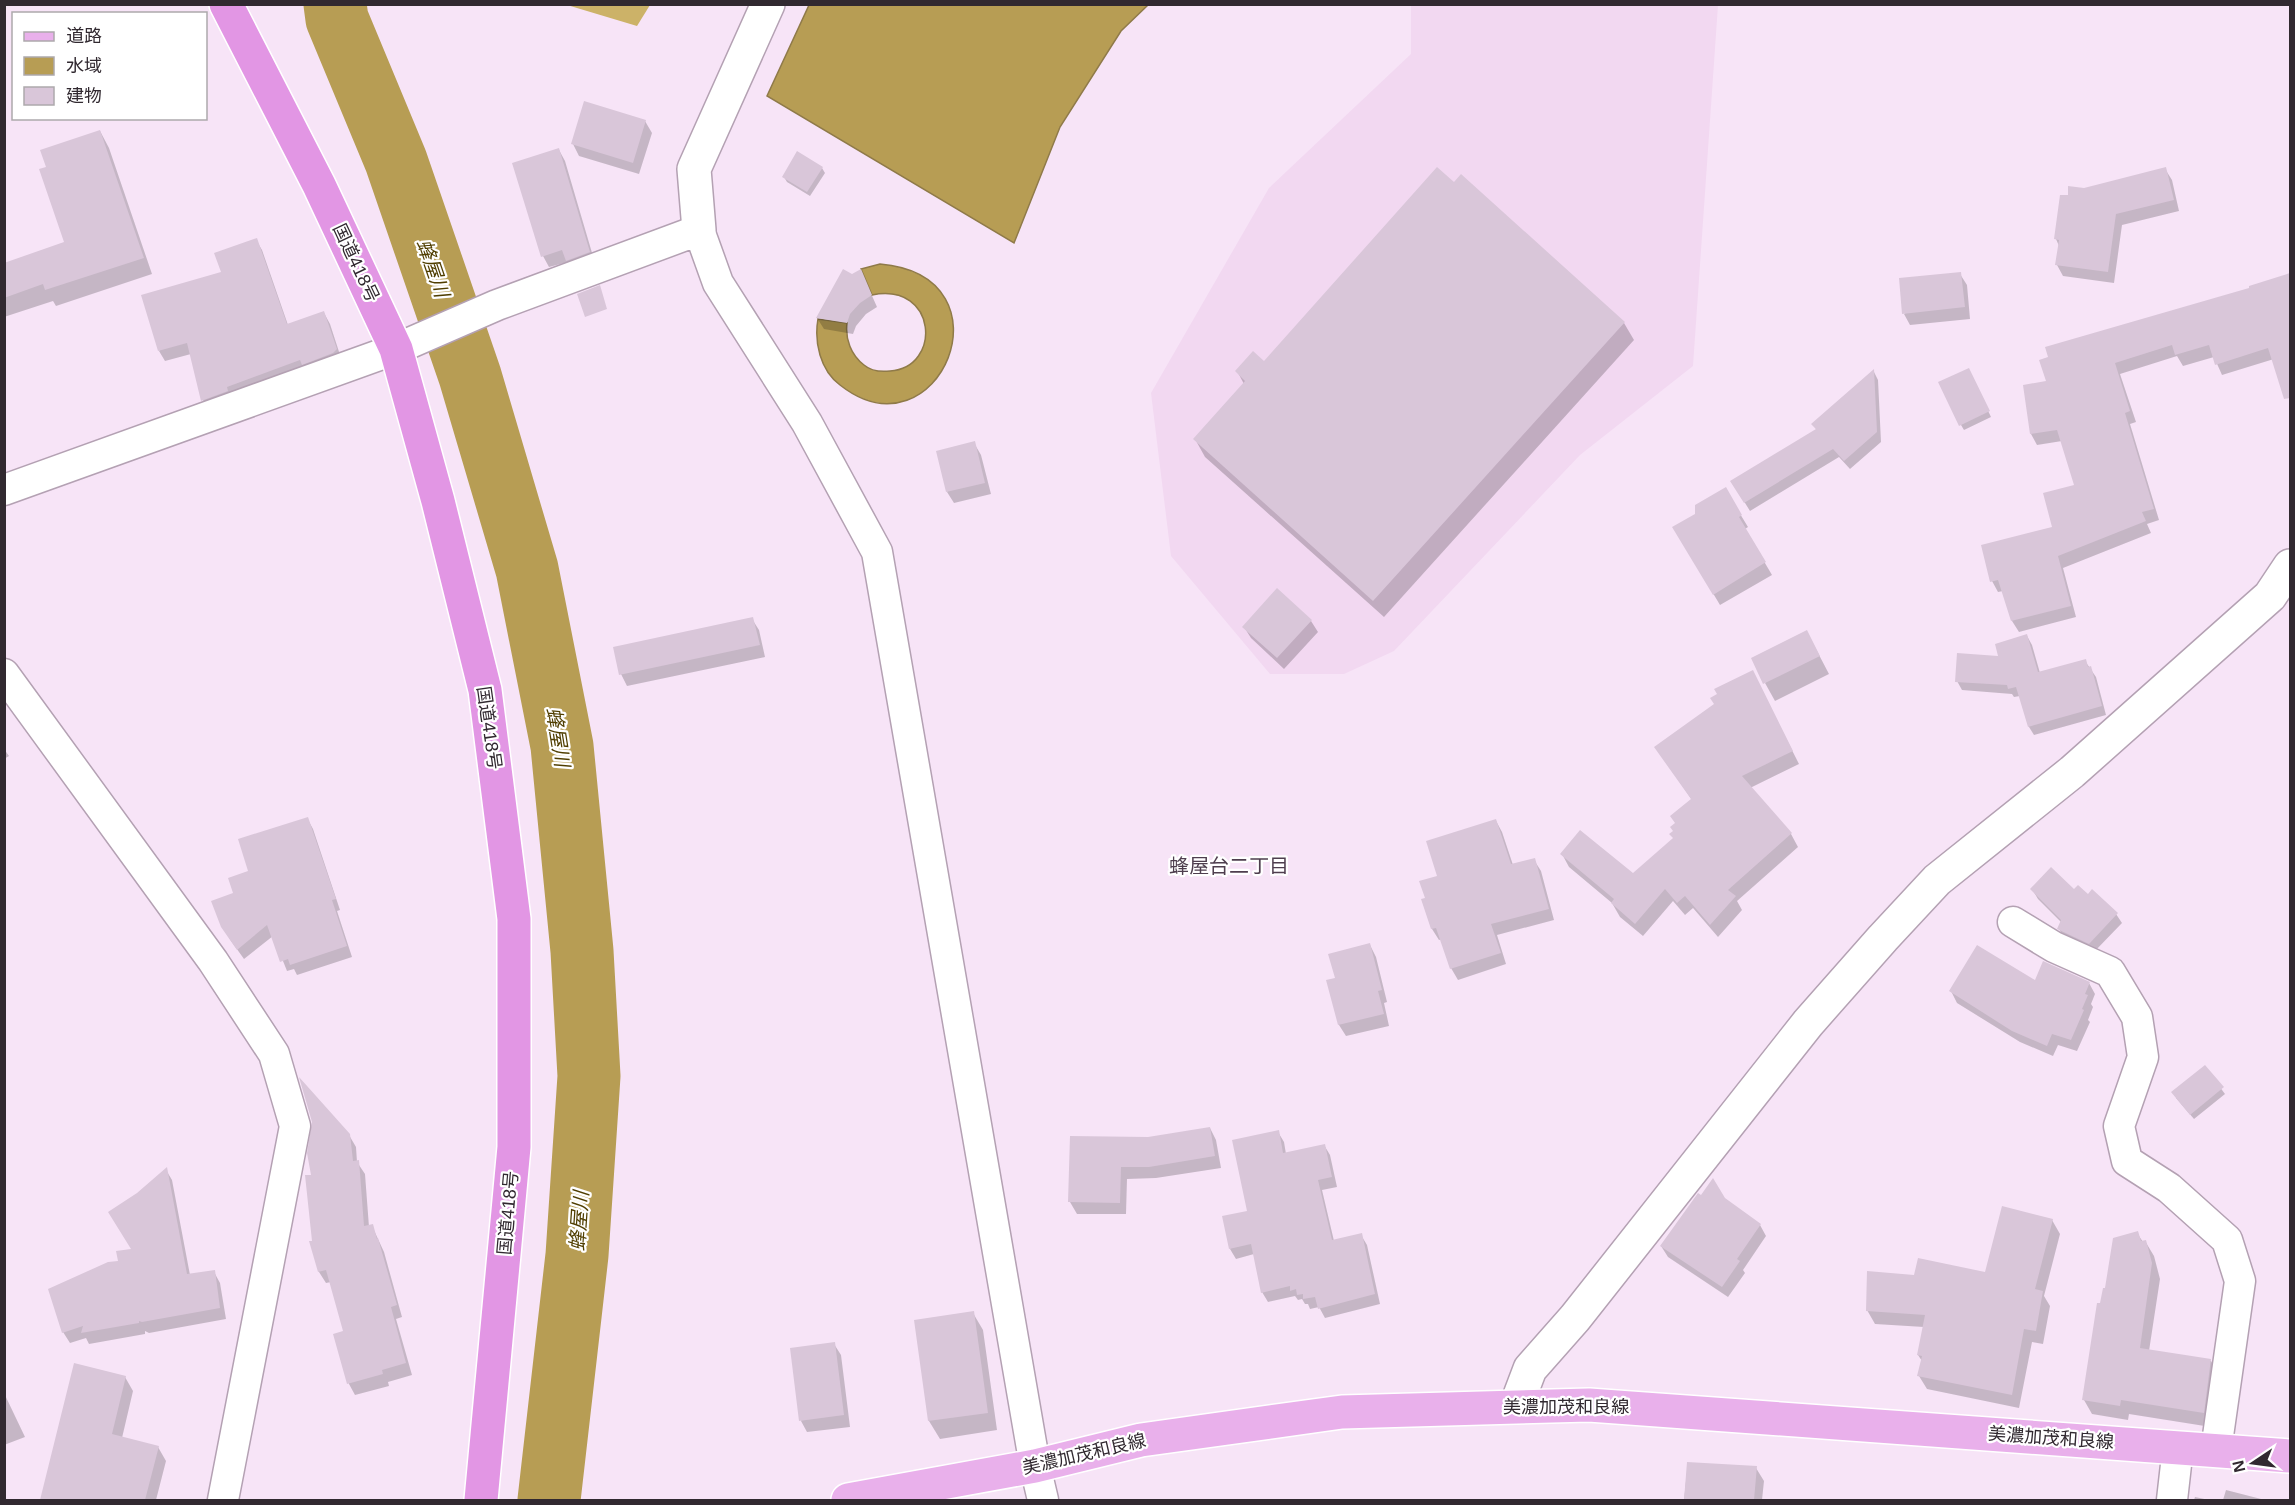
<svg xmlns="http://www.w3.org/2000/svg" width="2295" height="1505" viewBox="0 0 2295 1505" font-family="Helvetica,'Noto Sans JP',sans-serif">
  <style>
    .built { fill: #f2d8f1 }
    .forest { fill: #ccb268 }
    .water { fill: #b79d54; stroke: #8f7a49; stroke-width: 1.5 }
    .shadow { fill: #0003 }
    .lines { fill: none; stroke-linecap: round; stroke-linejoin: round }
    .river { stroke: #b79d54; stroke-width: 63 }
    .building { fill: #d9c6d9 }
    .minor-casing { stroke: #b4a1b3; stroke-width: 33 }
    .tertiary-casing { stroke: #b4a1b3; stroke-width: 36 }
    .primary-casing { stroke: #fff; stroke-width: 36 }
    .trunk-casing { stroke: #fff; stroke-width: 36 }
    .minor { stroke: #fff; stroke-width: 30 }
    .tertiary { stroke: #fff; stroke-width: 33 }
    .primary { stroke: #e9b0eb; stroke-width: 33 }
    .trunk { stroke: #e296e4; stroke-width: 33 }
    .labels { text-anchor: middle; stroke-width: 4.5; stroke-linejoin: round; paint-order: stroke }
    .street-label { font-size: 18px; fill: #312930; stroke: #fff }
    .water-label { font-size: 20px; font-style: italic; fill: #503e00; stroke: #fff }
    .neighbourhood-label { font-size: 20px; fill: #4e3e4e; stroke: #fff }
  </style>
  <rect width="100%" height="100%" fill="#f7e4f7"/>
  <path class="built" d="M 1411,5 L 1718,5 L 1693,366 L 1580,455 L 1394,651 L 1344,674 L 1270,674 L 1171,556 L 1151,393 L 1269,188 L 1411,54 Z"/>
  <path class="forest" d="M 567,5 L 650,4 L 650,5 L 637,26 Z"/>
  <path class="water" d="M 809,5 L 809,4 L 1148,5 L 1121,31 L 1060,127 L 1014,243 L 767,96 Z
    M 880,264 C 1017,276 938,462 840,385 C 820,370 814,342 818,319 L 847,323 C 845,339 851,355 864,365 C 871,371 881,372 890,371 C 942,368 938,282 872,295 L 861,269 Z"/>
  <path class="shadow" d="M 645,121 L 652,133 L 639,174 L 579,156 L 573,144 Z
    M 100,131 L 109,148 L 152,274 L 56,306 L 53,301 L 4,317 L 4,264 L 65,243 Z
    M 559,150 L 565,161 L 595,263 L 574,271 L 568,262 L 549,267 L 543,256 Z
    M 822,168 L 825,173 L 810,196 L 787,182 L 784,177 Z
    M 2165,169 L 2172,180 L 2179,211 L 2122,225 L 2114,283 L 2063,276 L 2057,265 L 2059,246 L 2056,239 L 2069,197 L 2084,190 Z
    M 256,240 L 262,250 L 288,325 L 324,313 L 330,324 L 342,361 L 209,411 L 203,400 L 191,354 L 165,361 L 159,351 L 223,273 Z
    M 861,271 L 877,307 L 866,314 L 856,326 L 853,334 L 824,329 L 817,318 L 852,276 Z
    M 1960,274 L 1967,285 L 1970,319 L 1910,325 L 1904,314 Z
    M 2290,274 L 2290,362 L 2278,366 L 2274,359 L 2222,375 L 2214,357 L 2183,366 L 2177,356 L 2120,374 L 2136,422 L 2130,424 L 2159,520 L 2147,524 L 2151,533 L 2063,568 L 2076,617 L 2019,632 L 2012,621 L 2003,591 L 1998,592 L 1992,581 L 2054,528 L 2076,486 L 2062,441 L 2037,445 L 2031,434 L 2048,382 L 2251,289 L 2250,287 Z
    M 1624,323 L 1634,340 L 1384,617 L 1205,457 L 1195,439 L 1244,384 L 1237,371 L 1264,363 Z
    M 1874,372 L 1878,380 L 1881,442 L 1850,469 L 1839,457 L 1750,511 L 1732,482 L 1817,430 L 1813,425 Z
    M 1971,375 L 1991,417 L 1964,430 L 1961,425 Z
    M 974,443 L 981,455 L 991,494 L 954,503 L 947,492 Z
    M 1725,489 L 1748,527 L 1745,529 L 1772,575 L 1720,605 L 1674,528 L 1696,515 Z
    M 752,619 L 759,630 L 765,657 L 627,686 L 621,674 Z
    M 1311,621 L 1318,632 L 1284,669 L 1251,638 L 1244,627 Z
    M 1807,632 L 1829,674 L 1775,701 L 1765,683 Z
    M 2027,636 L 2032,645 L 2040,673 L 2085,661 L 2096,677 L 2106,715 L 2034,735 L 2029,727 L 2020,696 L 2014,697 L 2012,694 L 1962,690 L 1957,681 L 2001,658 Z
    M 1759,685 L 1799,764 L 1750,788 L 1791,834 L 1798,847 L 1737,901 L 1742,910 L 1718,937 L 1693,908 L 1685,915 L 1673,901 L 1643,936 L 1620,917 L 1612,903 L 1569,867 L 1562,854 L 1633,875 L 1674,839 L 1692,800 L 1656,747 Z
    M 4,749 L 9,756 L 4,759 Z
    M 307,818 L 313,829 L 340,910 L 337,911 L 352,957 L 297,975 L 294,969 L 287,971 L 273,936 L 244,959 L 229,938 L 235,894 L 250,872 Z
    M 1496,821 L 1502,832 L 1513,865 L 1534,860 L 1541,871 L 1554,920 L 1497,935 L 1506,964 L 1458,980 L 1451,968 L 1442,939 L 1439,940 L 1432,929 L 1423,900 L 1427,899 L 1438,877 Z
    M 2032,889 L 2074,891 L 2116,914 L 2122,923 L 2094,952 L 2064,938 L 2059,929 L 2061,922 L 2038,899 Z
    M 1370,945 L 1376,957 L 1387,1002 L 1384,1003 L 1389,1026 L 1346,1036 L 1339,1025 L 1336,979 Z
    M 2036,982 L 2089,983 L 2095,994 L 2091,1004 L 2093,1007 L 2088,1020 L 2090,1022 L 2077,1051 L 2058,1045 L 2053,1056 L 2020,1042 L 1957,1003 L 1951,991 Z
    M 2205,1067 L 2225,1094 L 2194,1119 L 2176,1098 Z
    M 1210,1128 L 1216,1140 L 1221,1168 L 1156,1178 L 1127,1179 L 1126,1214 L 1077,1214 L 1070,1202 L 1148,1138 Z
    M 1278,1132 L 1284,1142 L 1286,1154 L 1324,1145 L 1330,1155 L 1337,1187 L 1322,1190 L 1334,1241 L 1361,1235 L 1367,1245 L 1380,1304 L 1325,1318 L 1319,1307 L 1310,1309 L 1308,1304 L 1305,1304 L 1302,1299 L 1298,1300 L 1295,1296 L 1268,1302 L 1262,1292 L 1254,1254 L 1236,1259 L 1230,1249 L 1249,1212 Z
    M 349,1135 L 356,1147 L 357,1162 L 365,1174 L 369,1227 L 372,1226 L 384,1252 L 402,1317 L 396,1319 L 412,1375 L 388,1382 L 389,1386 L 355,1395 L 349,1384 L 335,1335 L 345,1332 L 331,1282 L 326,1283 L 319,1272 L 313,1242 L 313,1177 Z
    M 166,1170 L 172,1180 L 190,1275 L 214,1272 L 220,1283 L 226,1319 L 149,1333 L 145,1331 L 145,1334 L 89,1344 L 86,1338 L 70,1343 L 63,1332 L 119,1262 L 133,1250 L 138,1194 Z
    M 1724,1199 L 1760,1225 L 1766,1236 L 1743,1270 L 1745,1273 L 1728,1297 L 1668,1257 L 1661,1246 Z
    M 2052,1220 L 2060,1234 L 2044,1296 L 2050,1306 L 2043,1344 L 2032,1342 L 2019,1408 L 1927,1389 L 1919,1376 L 1922,1361 L 1918,1355 L 1924,1327 L 1875,1324 L 1867,1310 L 1916,1276 L 1986,1274 Z
    M 2137,1233 L 2143,1242 L 2145,1241 L 2154,1256 L 2160,1279 L 2149,1351 L 2211,1361 L 2219,1375 L 2211,1427 L 2129,1414 L 2128,1420 L 2092,1414 L 2084,1400 L 2102,1305 Z
    M 973,1313 L 983,1330 L 997,1430 L 940,1439 L 929,1421 L 915,1321 Z
    M 834,1344 L 841,1355 L 850,1427 L 807,1432 L 801,1421 Z
    M 75,1365 L 125,1377 L 133,1391 L 122,1438 L 158,1447 L 166,1461 L 156,1500 L 42,1500 Z
    M 4,1393 L 25,1437 L 4,1445 Z
    M 1688,1463 L 1756,1468 L 1764,1481 L 1762,1500 L 1684,1500 Z
    M 2226,1490 L 2265,1500 L 2223,1500 Z
    M 2195,1497 L 2209,1500 L 2194,1500 Z"/>
  <g class="lines">
    <path class="river" d="M 335,4 L 337,19 L 396,161 L 470,376 L 527,569 L 562,746 L 582,951 L 589,1076 L 577,1255 L 549,1500"/>
  </g>
  <path class="building" d="M 584,101 L 646,120 L 633,163 L 571,144 Z
    M 100,130 L 144,258 L 45,290 L 43,284 L 4,298 L 4,263 L 64,242 L 39,169 L 46,167 L 40,150 Z
    M 559,148 L 590,252 L 566,261 L 562,250 L 541,257 L 512,163 Z
    M 797,151 L 823,167 L 807,192 L 782,177 Z
    M 1437,167 L 1454,182 L 1461,174 L 1625,322 L 1373,601 L 1193,439 L 1245,381 L 1235,371 L 1253,351 L 1264,361 Z
    M 2166,167 L 2174,200 L 2116,214 L 2108,272 L 2055,265 L 2059,240 L 2054,239 L 2060,195 L 2068,195 L 2068,186 L 2084,188 Z
    M 257,238 L 287,324 L 324,311 L 337,349 L 333,353 L 302,365 L 300,360 L 227,387 L 228,391 L 201,401 L 187,343 L 158,351 L 141,295 L 221,272 L 214,253 Z
    M 843,269 L 852,274 L 861,269 L 872,295 L 860,303 L 850,314 L 847,323 L 816,318 Z
    M 1961,272 L 1965,307 L 1902,314 L 1899,278 Z
    M 2290,273 L 2290,398 L 2284,399 L 2268,348 L 2215,365 L 2209,345 L 2175,355 L 2172,345 L 2115,363 L 2130,411 L 2125,413 L 2154,509 L 2142,512 L 2146,521 L 2058,556 L 2071,606 L 2011,621 L 1998,580 L 1990,582 L 1981,545 L 2052,527 L 2043,493 L 2074,485 L 2057,430 L 2030,434 L 2023,385 L 2046,381 L 2039,360 L 2048,357 L 2045,347 L 2249,288 L 2249,286 Z
    M 600,285 L 607,309 L 585,317 L 577,294 Z
    M 1969,368 L 1990,411 L 1959,426 L 1938,382 Z
    M 1874,369 L 1877,432 L 1844,461 L 1833,449 L 1744,503 L 1730,481 L 1816,429 L 1811,424 Z
    M 975,441 L 985,483 L 946,492 L 936,451 Z
    M 1726,487 L 1742,515 L 1739,517 L 1766,562 L 1713,595 L 1672,527 L 1695,514 L 1695,505 Z
    M 1277,588 L 1312,620 L 1277,658 L 1242,627 Z
    M 753,617 L 760,645 L 619,675 L 613,647 Z
    M 1807,630 L 1820,656 L 1763,684 L 1751,658 Z
    M 2027,634 L 2038,672 L 2086,659 L 2088,667 L 2091,666 L 2102,706 L 2028,727 L 2016,687 L 2008,689 L 2007,685 L 1955,682 L 1957,653 L 1998,656 L 1995,644 Z
    M 1753,670 L 1793,751 L 1742,776 L 1792,833 L 1728,890 L 1736,896 L 1710,925 L 1685,896 L 1677,903 L 1665,889 L 1635,924 L 1611,903 L 1614,899 L 1560,854 L 1580,830 L 1633,873 L 1673,838 L 1669,834 L 1673,831 L 1670,827 L 1675,823 L 1670,816 L 1691,799 L 1654,747 L 1714,704 L 1710,698 L 1717,694 L 1714,689 Z
    M 308,817 L 336,899 L 332,900 L 347,946 L 290,965 L 288,959 L 280,962 L 267,925 L 237,950 L 221,927 L 211,901 L 233,893 L 228,878 L 248,871 L 238,839 Z
    M 1496,819 L 1511,864 L 1535,858 L 1549,909 L 1491,924 L 1501,953 L 1450,969 L 1436,928 L 1431,929 L 1421,899 L 1425,898 L 1419,881 L 1437,876 L 1426,841 Z
    M 2051,867 L 2074,889 L 2078,885 L 2088,894 L 2092,889 L 2118,913 L 2089,944 L 2057,929 L 2061,920 L 2030,889 Z
    M 1370,943 L 1382,990 L 1378,991 L 1384,1014 L 1338,1025 L 1326,980 L 1335,978 L 1328,954 Z
    M 1977,945 L 2035,980 L 2043,961 L 2090,982 L 2085,994 L 2088,995 L 2082,1009 L 2084,1010 L 2071,1040 L 2052,1034 L 2047,1046 L 2012,1031 L 1949,991 Z
    M 2205,1065 L 2224,1087 L 2190,1115 L 2171,1092 Z
    M 299,1077 L 350,1134 L 353,1161 L 359,1160 L 364,1226 L 373,1224 L 377,1239 L 378,1238 L 397,1305 L 391,1307 L 406,1363 L 382,1370 L 383,1374 L 347,1384 L 333,1334 L 343,1331 L 326,1270 L 318,1272 L 309,1241 L 312,1241 L 305,1175 L 311,1175 L 307,1153 L 312,1122 Z
    M 1210,1127 L 1215,1156 L 1149,1167 L 1121,1167 L 1120,1203 L 1068,1202 L 1070,1136 L 1148,1137 Z
    M 1279,1130 L 1283,1153 L 1325,1144 L 1332,1177 L 1318,1180 L 1332,1240 L 1362,1233 L 1375,1294 L 1318,1309 L 1315,1297 L 1303,1299 L 1303,1294 L 1297,1295 L 1296,1289 L 1290,1291 L 1290,1286 L 1261,1293 L 1251,1244 L 1229,1249 L 1222,1216 L 1247,1211 L 1232,1140 Z
    M 167,1167 L 187,1274 L 215,1270 L 220,1308 L 142,1322 L 139,1321 L 139,1323 L 81,1333 L 83,1326 L 62,1333 L 48,1289 L 108,1262 L 118,1261 L 116,1251 L 131,1249 L 108,1212 L 137,1193 Z
    M 1713,1178 L 1725,1198 L 1761,1224 L 1737,1259 L 1740,1261 L 1722,1287 L 1660,1246 L 1698,1193 L 1701,1195 Z
    M 2002,1206 L 2053,1219 L 2035,1289 L 2043,1291 L 2036,1331 L 2024,1329 L 2012,1395 L 1917,1376 L 1922,1356 L 1917,1355 L 1925,1315 L 1866,1311 L 1867,1271 L 1914,1275 L 1918,1258 L 1985,1272 Z
    M 2138,1231 L 2141,1241 L 2146,1240 L 2152,1263 L 2140,1348 L 2211,1359 L 2204,1413 L 2121,1400 L 2120,1406 L 2082,1400 L 2097,1303 L 2100,1303 L 2103,1288 L 2105,1288 L 2113,1238 Z
    M 974,1311 L 988,1413 L 928,1421 L 914,1320 Z
    M 835,1342 L 844,1415 L 799,1421 L 790,1348 Z
    M 74,1363 L 126,1376 L 112,1434 L 159,1446 L 145,1500 L 40,1500 Z
    M 1687,1462 L 1757,1466 L 1754,1500 L 1684,1500 Z"/>
  <g class="lines">
    <defs>
      <path id="minor" d="M 4,490 L 396,349 L 497,305 L 699,230 L 718,283 L 807,423 L 877,552 L 1035,1466 L 1043,1500
        M 4,674 L 213,961 L 274,1054 L 295,1126 L 223,1500
        M 2013,922 L 2054,947 L 2110,972 L 2137,1017 L 2143,1057 L 2119,1126 L 2127,1161 L 2169,1188 L 2227,1240 L 2240,1281 L 2216,1450
        M 2172,1500 L 2178,1447"/>
      <path id="tertiary" d="M 699,230 L 694,169 L 768,4
        M 1516,1406 L 1530,1369 L 1575,1318 L 1808,1023 L 1883,938 L 1937,880 L 2072,772 L 2270,596 L 2290,566"/>
      <path id="primary" d="M 848,1500 L 1035,1466 L 1141,1440 L 1342,1412 L 1589,1405 L 2290,1456"/>
      <path id="trunk" d="M 226,4 L 319,185 L 396,349 L 438,501 L 485,690 L 514,919 L 514,1147 L 481,1500"/>
    </defs>
    <use href="#minor" class="minor-casing"/>
    <use href="#tertiary" class="tertiary-casing"/>
    <use href="#primary" class="primary-casing"/>
    <use href="#trunk" class="trunk-casing"/>
    <use href="#minor" class="minor"/>
    <use href="#tertiary" class="tertiary"/>
    <use href="#primary" class="primary"/>
    <use href="#trunk" class="trunk"/>
  </g>
  <g class="labels">
    <g class="street-label">
      <text transform="translate(356 263) rotate(65)" y="6">国道418号</text>
      <text transform="translate(489 728) rotate(82)" y="6">国道418号</text>
      <text transform="translate(508 1213) rotate(-85)" y="6">国道418号</text>
      <text x="1566" y="1413">美濃加茂和良線</text>
      <text transform="translate(2051 1438) rotate(4)" y="6">美濃加茂和良線</text>
      <text transform="translate(1084 1454) rotate(-13)" y="6">美濃加茂和良線</text>
    </g>
    <g class="water-label">
      <text transform="translate(433 268) rotate(71)" y="7">蜂屋川</text>
      <text transform="translate(558 737) rotate(81)" y="7">蜂屋川</text>
      <text transform="translate(579 1221) rotate(-86)" y="7">蜂屋川</text>
    </g>
    <g class="neighbourhood-label">
      <text x="1229" y="873">蜂屋台二丁目</text>
    </g>
  </g>
  <rect width="2295" height="1505" fill="none" stroke="#312930" stroke-width="12"/>
  <rect x="12" y="12" width="195" height="108" fill="#ffffff" stroke="#ada9ac" stroke-width="1.5"/>
  <rect x="24" y="32" width="30" height="9" fill="#e9b0eb" stroke="#ada9ac" stroke-width="1.5"/>
  <text x="66" y="42" font-size="18" fill="#312930">道路</text>
  <rect x="24" y="57" width="30" height="18" fill="#b79d54" stroke="#ada9ac" stroke-width="1.5"/>
  <text x="66" y="72" font-size="18" fill="#312930">水域</text>
  <rect x="24" y="87" width="30" height="18" fill="#d9c6d9" stroke="#ada9ac" stroke-width="1.5"/>
  <text x="66" y="102" font-size="18" fill="#312930">建物</text>
  <g transform="translate(2253 1463) rotate(257)" stroke="#ffffff" stroke-width="4.5" paint-order="stroke">
  <path d="M0-4.5L10 22L0 15L-10 22Z" fill="#312930"/>
  <text y="-9" font-size="16" font-weight="bold" text-anchor="middle" fill="#312930">N</text>
  </g>
</svg>
